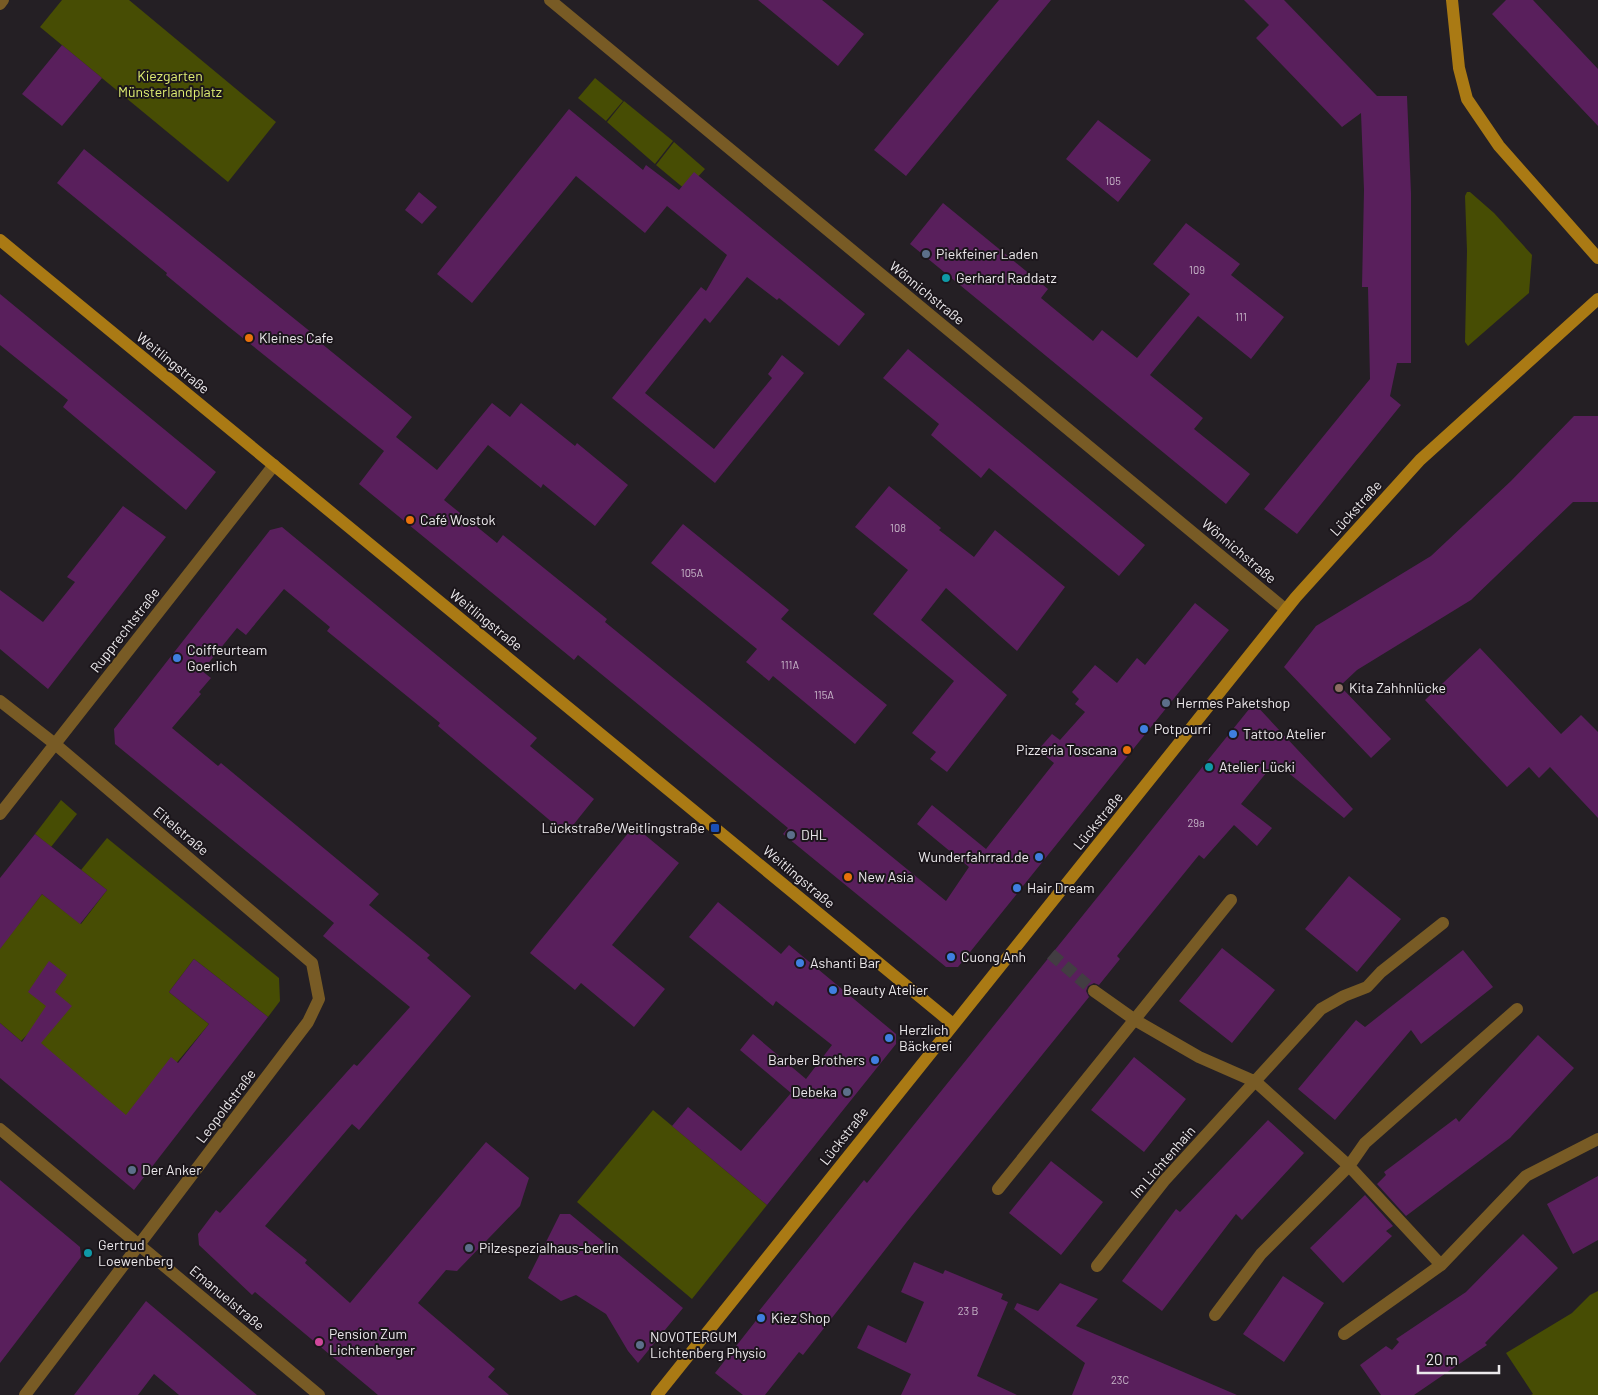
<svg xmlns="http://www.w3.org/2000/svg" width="1598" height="1395" viewBox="0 0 1598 1395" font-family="Barlow,sans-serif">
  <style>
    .green { fill: #474d04 }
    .building { fill: #591f5c }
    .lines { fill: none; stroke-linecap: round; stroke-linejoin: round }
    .street-tunnel { stroke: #423d42; stroke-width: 12; stroke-dasharray: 12 6; stroke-linecap: butt }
    .street { stroke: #785b25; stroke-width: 12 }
    .secondary { stroke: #aa7a14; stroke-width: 12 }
    .service-dot { fill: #5c6f8a; stroke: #1b161b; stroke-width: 2 }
    .culture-dot { fill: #0f9aa8; stroke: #1b161b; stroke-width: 2 }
    .food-dot { fill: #e8710a; stroke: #1b161b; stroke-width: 2 }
    .shop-dot { fill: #3f7fe0; stroke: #1b161b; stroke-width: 2 }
    .education-dot { fill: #8d6e63; stroke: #1b161b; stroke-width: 2 }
    .transit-dot { fill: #1a4fb4; stroke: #1b161b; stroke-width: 2 }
    .hotel-dot { fill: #d1479c; stroke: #1b161b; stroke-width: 2 }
    .labels { text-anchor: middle; stroke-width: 4; stroke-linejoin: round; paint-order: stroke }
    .number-label { font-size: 11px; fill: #c7b6c8 }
    .park-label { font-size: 14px; fill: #dfed72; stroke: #1b161b }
    .poi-label { font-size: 14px; fill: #ece9ec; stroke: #1b161b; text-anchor: start }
    .street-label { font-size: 14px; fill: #ece9ec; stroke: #1b161b }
  </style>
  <rect width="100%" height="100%" fill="#241f24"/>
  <path class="green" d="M 62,0 L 129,0 L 276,122 L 228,182 L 40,27 Z
    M 595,78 L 623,101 L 606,121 L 578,98 Z
    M 624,101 L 673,141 L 655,164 L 607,122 Z
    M 674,142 L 705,169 L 686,190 L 656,165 Z
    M 1467,192 L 1470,192 L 1494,213 L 1532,255 L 1529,293 L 1468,346 L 1465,342 L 1467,251 L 1465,196 Z
    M 61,800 L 77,814 L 51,847 L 35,834 Z
    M 107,838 L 279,978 L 280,1001 L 268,1017 L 194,959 L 169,992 L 209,1024 L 128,1121 L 29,1033 L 21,1041 L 0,1023 L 0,948 L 42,894 L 81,924 L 107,890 L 81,870 Z
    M 653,1110 L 767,1205 L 692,1299 L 577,1202 Z
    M 1598,1291 L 1598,1395 L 1531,1395 L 1533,1394 L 1506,1353 L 1572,1313 L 1590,1295 Z"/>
  <path class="building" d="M 758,0 L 822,0 L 864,34 L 838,66 Z
    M 999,0 L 1051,0 L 906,176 L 874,150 Z
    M 1244,0 L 1284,0 L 1377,96 L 1407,96 L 1411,193 L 1411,363 L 1397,363 L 1390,396 L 1401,405 L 1297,534 L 1264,509 L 1370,379 L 1368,287 L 1362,287 L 1364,190 L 1361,113 L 1342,127 L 1256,38 L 1269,25 Z
    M 1506,0 L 1533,0 L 1598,69 L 1598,126 L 1492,14 Z
    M 62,45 L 102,78 L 62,126 L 22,94 Z
    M 569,109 L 643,170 L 646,165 L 679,190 L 694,172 L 865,314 L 839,346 L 779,298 L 777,300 L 747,277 L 710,323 L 705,318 L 645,393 L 714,449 L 772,378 L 768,374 L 782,355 L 804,373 L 715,483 L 612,398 L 701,287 L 706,291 L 727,255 L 667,206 L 645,233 L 576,176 L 472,303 L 437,274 Z
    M 1098,120 L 1151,160 L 1118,202 L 1066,159 Z
    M 84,149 L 312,333 L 311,335 L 412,417 L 396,437 L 437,470 L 492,403 L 510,417 L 521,403 L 575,446 L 577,443 L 628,485 L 595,526 L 543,484 L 541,488 L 488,445 L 444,500 L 497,543 L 503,535 L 607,619 L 605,622 L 946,901 L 969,867 L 917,824 L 932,805 L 986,849 L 1054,763 L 1038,750 L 1052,734 L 1060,740 L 1085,712 L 1075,704 L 1079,699 L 1072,692 L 1095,665 L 1117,683 L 1137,658 L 1145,665 L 1195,603 L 1229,630 L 958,967 L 946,967 L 783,834 L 788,828 L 645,710 L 578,655 L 574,660 L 359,484 L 384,451 L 229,327 L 166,275 L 167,273 L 57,183 Z
    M 419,192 L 437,207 L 422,224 L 405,210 Z
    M 943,203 L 1048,289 L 1041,298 L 1093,341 L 1102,330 L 1137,358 L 1190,294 L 1153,264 L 1186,223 L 1240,264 L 1231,275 L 1284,317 L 1251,359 L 1198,316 L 1150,375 L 1203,418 L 1194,429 L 1250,474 L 1226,504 L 910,244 Z
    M 0,294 L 216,472 L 186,510 L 63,407 L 68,400 L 0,345 Z
    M 908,349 L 1145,545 L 1119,576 L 989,468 L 981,478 L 931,435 L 939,424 L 883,378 Z
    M 1574,416 L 1598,416 L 1598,502 L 1573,502 L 1471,600 L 1357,670 L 1340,686 L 1391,739 L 1371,758 L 1284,667 L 1316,626 L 1431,556 L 1511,481 Z
    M 889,486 L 941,528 L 939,530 L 974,557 L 995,530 L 1065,587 L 1017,651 L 946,588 L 921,620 L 1007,695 L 947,772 L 930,759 L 936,752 L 912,733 L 954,681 L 873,614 L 908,570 L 855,527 Z
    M 123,506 L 166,537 L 48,689 L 0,649 L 0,590 L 43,622 L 75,582 L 67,577 Z
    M 683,524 L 789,610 L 781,619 L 887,705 L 855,744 L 773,676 L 769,681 L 746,662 L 757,649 L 651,563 Z
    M 282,527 L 537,738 L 530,746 L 594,799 L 566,834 L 438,726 L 440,723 L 327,631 L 330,627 L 284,589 L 246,635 L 237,628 L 202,671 L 211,678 L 199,692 L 201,694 L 172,728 L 218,766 L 221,763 L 379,894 L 369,905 L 430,955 L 427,958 L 471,996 L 359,1130 L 352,1124 L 265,1226 L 307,1260 L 305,1263 L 350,1303 L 486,1142 L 529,1178 L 520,1206 L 457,1271 L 446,1270 L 418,1303 L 495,1369 L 488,1377 L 509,1395 L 378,1395 L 255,1292 L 252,1295 L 199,1245 L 198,1234 L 216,1210 L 220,1213 L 354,1064 L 357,1066 L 410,1007 L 323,936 L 334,923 L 115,744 L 114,729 L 270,530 Z
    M 1480,648 L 1561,734 L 1581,715 L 1598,732 L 1598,818 L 1550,767 L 1539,778 L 1529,767 L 1507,787 L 1425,700 Z
    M 1254,703 L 1353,809 L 1344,818 L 1275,762 L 1241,804 L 1272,828 L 1257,846 L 1234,825 L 1204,859 L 1199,855 L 1117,956 L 1120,959 L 1099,985 L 1094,983 L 1088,986 L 1086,991 L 1089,997 L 906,1223 L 803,1355 L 799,1352 L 765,1395 L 743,1395 L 715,1373 L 762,1313 L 759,1311 L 864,1180 L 867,1183 Z
    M 634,826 L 679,863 L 612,945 L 665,989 L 634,1027 L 581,983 L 575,990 L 530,953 Z
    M 35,834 L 107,890 L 80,924 L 42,894 L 0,949 L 0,878 Z
    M 1349,876 L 1401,919 L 1357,972 L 1305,929 Z
    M 718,902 L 781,954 L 789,945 L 896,1034 L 896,1044 L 767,1205 L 672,1126 L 688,1107 L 741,1151 L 791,1093 L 740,1050 L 753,1034 L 806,1079 L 832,1045 L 776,1001 L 773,1006 L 689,937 Z
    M 1222,948 L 1275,990 L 1232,1043 L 1179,1001 Z
    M 1463,950 L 1493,987 L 1421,1044 L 1411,1030 L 1335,1120 L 1298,1089 L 1356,1020 L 1365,1027 Z
    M 194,959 L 268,1017 L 134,1190 L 0,1078 L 0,1023 L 22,1042 L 50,1000 L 46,1006 L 28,992 L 49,961 L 67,975 L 55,992 L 72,1006 L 41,1043 L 126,1115 L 171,1057 L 178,1063 L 209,1024 L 169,992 Z
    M 1538,1035 L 1574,1068 L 1510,1138 L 1406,1216 L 1377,1184 L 1386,1175 L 1384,1172 L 1456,1118 L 1459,1122 Z
    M 1134,1057 L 1186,1099 L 1144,1152 L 1091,1110 Z
    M 1268,1120 L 1304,1153 L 1242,1220 L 1236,1214 L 1162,1311 L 1122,1281 L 1176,1209 L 1180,1212 Z
    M 1051,1161 L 1103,1202 L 1061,1255 L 1009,1213 Z
    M 1598,1176 L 1598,1240 L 1573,1254 L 1547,1204 Z
    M 0,1180 L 80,1247 L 81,1257 L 0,1363 Z
    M 1365,1195 L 1393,1226 L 1386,1231 L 1392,1236 L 1343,1283 L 1310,1248 Z
    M 560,1214 L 570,1214 L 683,1308 L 638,1363 L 628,1351 L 606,1314 L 576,1295 L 561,1301 L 528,1278 Z
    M 1523,1234 L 1558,1268 L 1485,1343 L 1487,1345 L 1414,1395 L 1381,1395 L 1360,1365 L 1386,1346 L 1392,1350 L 1399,1342 L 1396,1339 L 1466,1292 Z
    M 914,1262 L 943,1274 L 945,1270 L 1003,1294 L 1001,1299 L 1008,1302 L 977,1376 L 1017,1395 L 901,1395 L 911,1374 L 857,1348 L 868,1325 L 906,1343 L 924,1302 L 901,1292 Z
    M 1283,1276 L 1324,1303 L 1284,1362 L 1243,1334 Z
    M 1060,1283 L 1098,1299 L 1076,1326 L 1237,1395 L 1072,1395 L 1085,1363 L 1014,1309 L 1017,1303 L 1038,1311 Z
    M 146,1301 L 203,1349 L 257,1395 L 179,1395 L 154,1374 L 138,1395 L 74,1395 Z"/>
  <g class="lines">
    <path class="street-tunnel" d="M 1051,954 L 1094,991"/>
    <path class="street" d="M 550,0 L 1285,609
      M 0,4 L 3,0
      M 0,701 L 55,744 L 312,963 L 319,999 L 308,1022 L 25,1395
      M 0,814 L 274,465
      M 1094,991 L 1135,1020 L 1199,1057 L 1256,1082 L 1349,1166 L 1441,1265
      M 0,1129 L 319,1395
      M 998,1189 L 1231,900
      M 1097,1266 L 1164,1181 L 1321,1009 L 1344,996 L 1367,987 L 1381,972 L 1443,923
      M 1215,1315 L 1261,1254 L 1349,1166 L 1365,1143 L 1517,1009
      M 1344,1334 L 1441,1265 L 1526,1176 L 1598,1139"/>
    <path class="secondary" d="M 1452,0 L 1459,68 L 1467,99 L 1499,146 L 1598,258
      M 0,240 L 953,1024
      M 657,1395 L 1296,597 L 1420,460 L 1598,299"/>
  </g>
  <g class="service-dot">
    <circle cx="926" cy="254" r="5"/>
    <circle cx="1166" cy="703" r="5"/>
    <circle cx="791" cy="835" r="5"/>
    <circle cx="847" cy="1092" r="5"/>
    <circle cx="132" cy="1170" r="5"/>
    <circle cx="469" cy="1248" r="5"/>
    <circle cx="640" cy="1345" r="5"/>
  </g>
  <g class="culture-dot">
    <circle cx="946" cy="278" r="5"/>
    <circle cx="1209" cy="767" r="5"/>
    <circle cx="88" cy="1253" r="5"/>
  </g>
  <g class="food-dot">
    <circle cx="249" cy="338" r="5"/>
    <circle cx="410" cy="520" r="5"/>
    <circle cx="1127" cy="750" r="5"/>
    <circle cx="848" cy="877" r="5"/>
  </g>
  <g class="shop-dot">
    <circle cx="177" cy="658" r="5"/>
    <circle cx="1144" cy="729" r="5"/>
    <circle cx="1233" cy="734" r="5"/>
    <circle cx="1039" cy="857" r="5"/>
    <circle cx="1017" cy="888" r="5"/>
    <circle cx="951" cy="957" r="5"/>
    <circle cx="800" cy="963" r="5"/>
    <circle cx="833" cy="990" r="5"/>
    <circle cx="889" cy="1038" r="5"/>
    <circle cx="875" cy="1060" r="5"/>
    <circle cx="761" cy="1318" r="5"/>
  </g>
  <circle class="education-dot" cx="1339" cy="688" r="5"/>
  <rect class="transit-dot" x="710" y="823" width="10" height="10" rx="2.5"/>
  <circle class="hotel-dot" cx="319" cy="1342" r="5"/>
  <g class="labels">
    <g class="number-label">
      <text x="1113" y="185">105</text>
      <text x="1197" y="274">109</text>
      <text x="1241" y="321">111</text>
      <text x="898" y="532">108</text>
      <text x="692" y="577">105A</text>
      <text x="790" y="669">111A</text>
      <text x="824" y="699">115A</text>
      <text x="1196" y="827">29a</text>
      <text x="968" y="1315">23 B</text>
      <text x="1120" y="1384">23C</text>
    </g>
    <g class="park-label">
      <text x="170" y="81">Kiezgarten<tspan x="170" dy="16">Münsterlandplatz</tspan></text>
    </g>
    <g class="poi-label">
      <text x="936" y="259">Piekfeiner Laden</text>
      <text x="956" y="283">Gerhard Raddatz</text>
      <text x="259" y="343">Kleines Cafe</text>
      <text x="420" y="525">Café Wostok</text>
      <text x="187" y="655">Coiffeurteam<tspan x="187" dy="16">Goerlich</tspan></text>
      <text x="1349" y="693">Kita Zahhnlücke</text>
      <text x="1176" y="708">Hermes Paketshop</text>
      <text x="1154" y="734">Potpourri</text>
      <text x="1243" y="739">Tattoo Atelier</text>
      <text x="1117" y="755" text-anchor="end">Pizzeria Toscana</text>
      <text x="1219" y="772">Atelier Lücki</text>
      <text x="705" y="833" text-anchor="end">Lückstraße/Weitlingstraße</text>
      <text x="801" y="840">DHL</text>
      <text x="1029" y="862" text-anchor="end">Wunderfahrrad.de</text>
      <text x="858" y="882">New Asia</text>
      <text x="1027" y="893">Hair Dream</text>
      <text x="961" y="962">Cuong Anh</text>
      <text x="810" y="968">Ashanti Bar</text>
      <text x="843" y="995">Beauty Atelier</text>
      <text x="899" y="1035">Herzlich<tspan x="899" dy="16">Bäckerei</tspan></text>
      <text x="865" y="1065" text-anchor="end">Barber Brothers</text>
      <text x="837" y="1097" text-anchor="end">Debeka</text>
      <text x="142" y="1175">Der Anker</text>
      <text x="98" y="1250">Gertrud<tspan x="98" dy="16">Loewenberg</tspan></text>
      <text x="479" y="1253">Pilzespezialhaus-berlin</text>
      <text x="771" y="1323">Kiez Shop</text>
      <text x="329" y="1339">Pension Zum<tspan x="329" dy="16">Lichtenberger</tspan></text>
      <text x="650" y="1342">NOVOTERGUM<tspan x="650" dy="16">Lichtenberg Physio</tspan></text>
    </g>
    <g class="street-label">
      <text transform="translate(927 293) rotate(39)" y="5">Wönnichstraße</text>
      <text transform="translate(173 363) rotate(39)" y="5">Weitlingstraße</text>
      <text transform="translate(1356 508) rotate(-48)" y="5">Lückstraße</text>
      <text transform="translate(1239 551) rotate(40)" y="5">Wönnichstraße</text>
      <text transform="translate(486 620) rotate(39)" y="5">Weitlingstraße</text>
      <text transform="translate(125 630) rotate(-52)" y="5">Rupprechtstraße</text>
      <text transform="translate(1098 821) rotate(-51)" y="5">Lückstraße</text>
      <text transform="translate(181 831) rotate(40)" y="5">Eitelstraße</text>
      <text transform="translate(799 877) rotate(40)" y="5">Weitlingstraße</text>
      <text transform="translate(226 1106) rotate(-53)" y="5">Leopoldstraße</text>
      <text transform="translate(844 1136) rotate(-52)" y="5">Lückstraße</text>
      <text transform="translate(1163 1162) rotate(-49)" y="5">Im Lichtenhain</text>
      <text transform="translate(227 1298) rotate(40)" y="5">Emanuelstraße</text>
    </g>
  </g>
  <path d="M1418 1365v8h81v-8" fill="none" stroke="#ece9ec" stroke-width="2.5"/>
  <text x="1426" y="1365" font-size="15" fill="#ece9ec" stroke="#1b161b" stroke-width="4" paint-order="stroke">20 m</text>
</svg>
